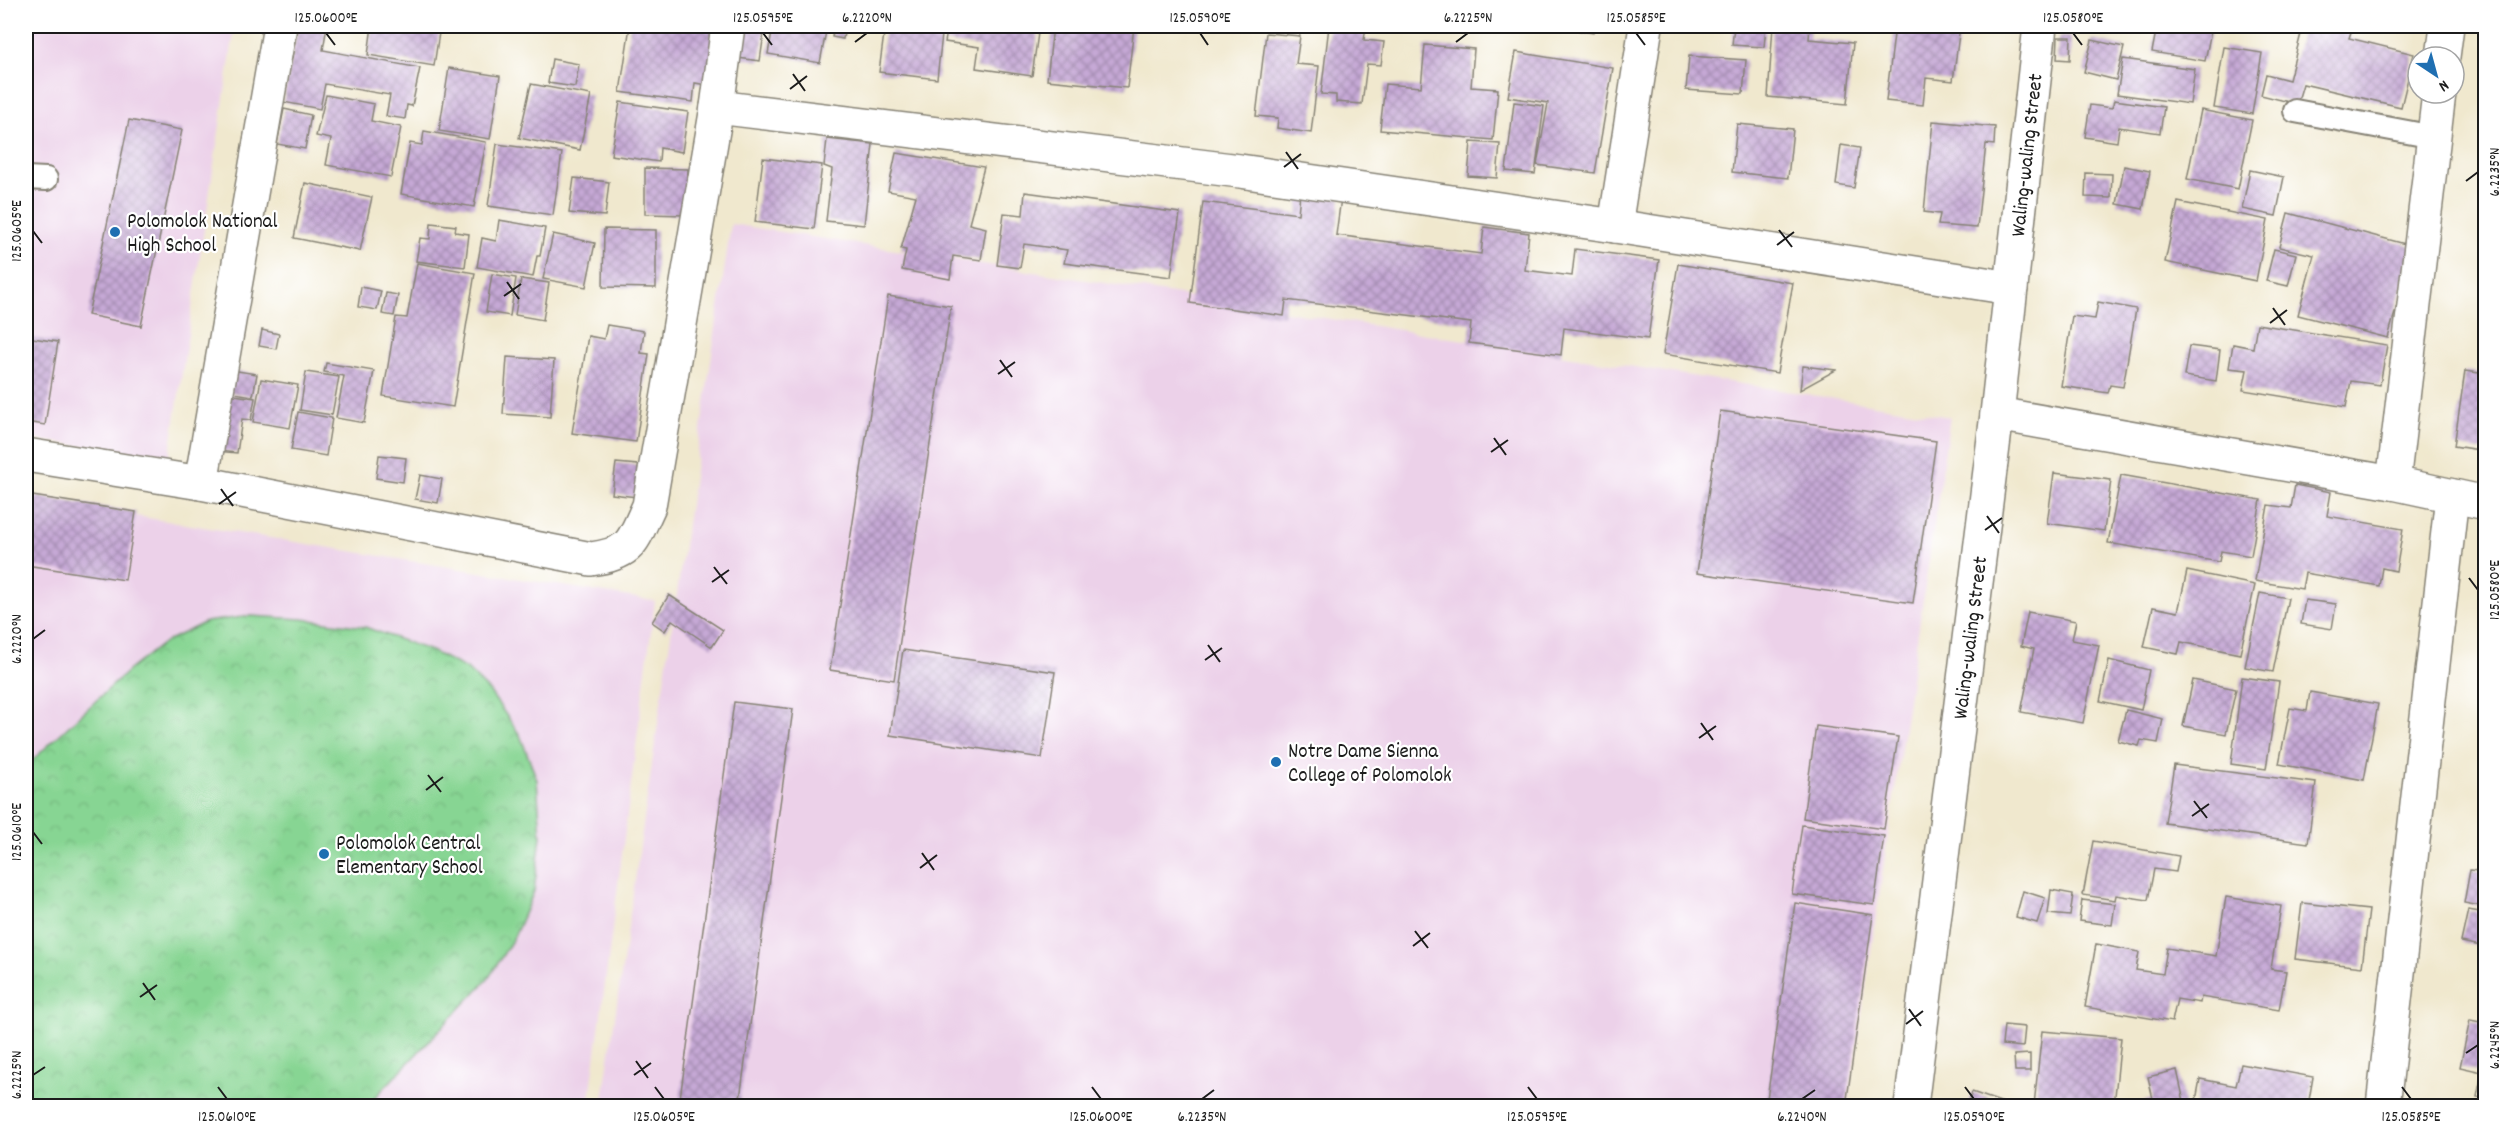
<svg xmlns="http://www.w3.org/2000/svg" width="2511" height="1132" viewBox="0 0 2511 1132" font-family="Dekko,sans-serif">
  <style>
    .built { fill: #ecd1e9 }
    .park { fill: url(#park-crowns); stroke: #527858; stroke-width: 1.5 }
    .building { fill: url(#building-cross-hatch) }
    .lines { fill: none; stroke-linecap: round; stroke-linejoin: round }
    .lane-casing { stroke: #868275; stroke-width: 26 }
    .street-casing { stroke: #868275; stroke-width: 36 }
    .lane { stroke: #fff; stroke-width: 22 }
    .street { stroke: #fff; stroke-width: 33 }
    .ticks { fill: none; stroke: #1c1c1c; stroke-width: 2 }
    .poi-dot { fill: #1f6fb2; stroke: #fff; stroke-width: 2 }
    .labels { text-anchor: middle; stroke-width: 4.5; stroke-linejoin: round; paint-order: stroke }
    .street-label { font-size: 21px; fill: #1c1c1c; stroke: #fff }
    .poi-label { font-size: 21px; fill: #1c1c1c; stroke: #fff; text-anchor: start }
    .neatline { fill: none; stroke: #1c1c1c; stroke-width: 2 }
    .ticks-label { font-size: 15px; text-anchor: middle; fill: #1c1c1c }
  </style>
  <defs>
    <pattern id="park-crowns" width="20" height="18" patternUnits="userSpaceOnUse" patternTransform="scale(1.5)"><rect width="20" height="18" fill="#87d593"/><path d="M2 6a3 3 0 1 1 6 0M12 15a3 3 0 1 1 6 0" fill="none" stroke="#74b67e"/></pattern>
    <pattern id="building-cross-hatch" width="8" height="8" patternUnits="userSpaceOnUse" patternTransform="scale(1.5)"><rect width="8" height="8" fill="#c6a9d6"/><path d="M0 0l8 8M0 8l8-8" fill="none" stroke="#a089ad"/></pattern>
  </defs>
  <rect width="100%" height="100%" fill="#fff"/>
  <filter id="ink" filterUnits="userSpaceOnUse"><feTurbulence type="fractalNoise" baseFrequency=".0167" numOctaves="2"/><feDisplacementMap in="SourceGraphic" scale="12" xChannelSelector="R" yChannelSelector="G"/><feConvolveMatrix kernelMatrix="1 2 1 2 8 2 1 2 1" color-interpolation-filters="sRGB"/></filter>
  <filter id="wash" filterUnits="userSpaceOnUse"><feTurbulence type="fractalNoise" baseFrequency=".008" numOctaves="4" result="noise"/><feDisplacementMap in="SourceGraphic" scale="24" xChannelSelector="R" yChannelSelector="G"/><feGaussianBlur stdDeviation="1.35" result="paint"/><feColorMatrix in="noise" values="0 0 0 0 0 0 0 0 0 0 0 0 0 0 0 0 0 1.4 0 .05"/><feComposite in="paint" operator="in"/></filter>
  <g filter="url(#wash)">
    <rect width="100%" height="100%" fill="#f0e8ce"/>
    <path class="built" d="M 26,26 L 235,26 L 169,459 L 26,438 Z
      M 731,224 L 1950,417 L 1848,1106 L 602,1106 Z
      M 26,498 L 655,601 L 589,1106 L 26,1106 Z"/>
    <path class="park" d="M 250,616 L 302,619 L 365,627 L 431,651 L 467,669 L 490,692 L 520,735 L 537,780 L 541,836 L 534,891 L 514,937 L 488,979 L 367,1106 L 26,1106 L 26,766 L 129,670 L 165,642 L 206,622 Z"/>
    <g id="blocks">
      <path class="building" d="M 298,26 L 327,26 L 323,50 L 420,68 L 412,106 L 407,105 L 405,119 L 386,116 L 390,95 L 325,84 L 320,109 L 283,102 Z
        M 372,26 L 440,26 L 434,66 L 368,55 Z
        M 630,26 L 721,26 L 712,86 L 695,83 L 693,102 L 620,92 Z
        M 743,26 L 765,26 L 760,61 L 738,58 Z
        M 773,26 L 827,26 L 820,63 L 768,54 Z
        M 834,26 L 845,26 L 843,39 L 832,37 Z
        M 885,26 L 943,26 L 937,79 L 879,72 Z
        M 948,26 L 1039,26 L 1032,76 L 976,68 L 979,47 L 945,42 Z
        M 1053,26 L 1134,26 L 1127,88 L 1047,80 Z
        M 1329,26 L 1366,26 L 1364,40 L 1384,42 L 1381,65 L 1367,64 L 1362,104 L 1336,102 L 1336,95 L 1321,94 Z
        M 1551,26 L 1594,26 L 1593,33 Z
        M 1734,26 L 1766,26 L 1764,47 L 1732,45 Z
        M 1773,26 L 1810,26 L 1809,39 L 1853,43 L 1847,104 L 1768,97 Z
        M 1895,26 L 1960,26 L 1953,81 L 1926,78 L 1923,105 L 1886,101 Z
        M 2157,26 L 2212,26 L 2205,61 L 2152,52 Z
        M 2303,26 L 2353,26 L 2349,38 L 2414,54 L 2401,107 L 2303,84 L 2297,104 L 2261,95 L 2266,74 L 2289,80 Z
        M 1266,33 L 1300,36 L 1296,64 L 1319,66 L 1311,133 L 1277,128 L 1278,118 L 1256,116 Z
        M 2058,37 L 2071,37 L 2070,60 L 2057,59 Z
        M 2092,40 L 2124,47 L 2116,80 L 2084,72 Z
        M 1425,45 L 1474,49 L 1471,87 L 1498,89 L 1493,140 L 1380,130 L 1385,84 L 1421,87 Z
        M 2224,47 L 2262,53 L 2252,114 L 2214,108 Z
        M 1516,52 L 1613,68 L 1595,173 L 1537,165 L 1548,103 L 1508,97 Z
        M 1689,56 L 1746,60 L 1743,94 L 1686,90 Z
        M 552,59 L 579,64 L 575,87 L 548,83 Z
        M 2123,59 L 2195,69 L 2190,104 L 2117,94 Z
        M 449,68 L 500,76 L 490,139 L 439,131 Z
        M 531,84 L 591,95 L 580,150 L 519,138 Z
        M 326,95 L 374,104 L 371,121 L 401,127 L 391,177 L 326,165 L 331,139 L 316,136 Z
        M 2114,100 L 2164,107 L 2160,133 L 2119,127 L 2117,142 L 2085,137 L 2090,105 L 2112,108 Z
        M 620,102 L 688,112 L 682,152 L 660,148 L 659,162 L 611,155 Z
        M 1514,102 L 1544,106 L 1535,174 L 1506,171 Z
        M 284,109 L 311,115 L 305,149 L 277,144 Z
        M 2201,110 L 2252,120 L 2238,189 L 2187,179 Z
        M 129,120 L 182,130 L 141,326 L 88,315 Z
        M 1933,121 L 1995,127 L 1994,145 L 1986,144 L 1977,228 L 1938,225 L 1940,214 L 1924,212 Z
        M 1737,124 L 1793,129 L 1788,178 L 1732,172 Z
        M 424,131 L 486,142 L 474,207 L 401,194 L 410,143 L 422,145 Z
        M 827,139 L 873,144 L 864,225 L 826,221 L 832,169 L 824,166 Z
        M 1471,142 L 1500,144 L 1497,178 L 1468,176 Z
        M 497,144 L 562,153 L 553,215 L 488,206 Z
        M 1841,145 L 1860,148 L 1854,188 L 1836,185 Z
        M 896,153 L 984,167 L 969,224 L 986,228 L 981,260 L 953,256 L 950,279 L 902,270 L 906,250 L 901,249 L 916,196 L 888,191 Z
        M 763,158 L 822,165 L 814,229 L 755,222 Z
        M 2124,166 L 2150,171 L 2143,209 L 2117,204 Z
        M 645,168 L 688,169 L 687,215 L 645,214 Z
        M 2250,170 L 2284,177 L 2276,216 L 2242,209 Z
        M 2086,173 L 2112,174 L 2111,198 L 2085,197 Z
        M 574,178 L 609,182 L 605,216 L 569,213 Z
        M 305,183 L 372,197 L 360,251 L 294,238 Z
        M 1025,192 L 1180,213 L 1171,277 L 1064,263 L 1067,250 L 1024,244 L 1020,268 L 997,265 L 1004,213 L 1023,215 Z
        M 1300,193 L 1341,198 L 1336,235 L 1481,254 L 1484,227 L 1529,233 L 1525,270 L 1572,276 L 1575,249 L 1659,260 L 1648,339 L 1564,328 L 1561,355 L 1469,343 L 1471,323 L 1286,300 L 1284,316 L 1190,303 L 1203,202 L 1298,214 Z
        M 2178,202 L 2268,220 L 2256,281 L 2165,262 Z
        M 2288,213 L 2413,246 L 2388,338 L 2298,315 L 2314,255 L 2279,247 Z
        M 499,220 L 545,228 L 540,256 L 537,256 L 533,277 L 477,267 L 482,238 L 496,241 Z
        M 431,223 L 456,226 L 455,232 L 469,234 L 465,267 L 416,261 L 420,238 L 430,239 Z
        M 604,229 L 656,230 L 656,288 L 603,287 Z
        M 553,234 L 595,243 L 586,287 L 543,279 Z
        M 2274,249 L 2296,254 L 2288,286 L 2266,281 Z
        M 417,263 L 475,273 L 453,407 L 383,396 L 396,317 L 407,318 Z
        M 1678,264 L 1793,283 L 1777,373 L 1663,354 Z
        M 492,274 L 516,278 L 510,316 L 486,312 Z
        M 521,279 L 549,283 L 543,320 L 515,315 Z
        M 361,287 L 381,291 L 377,310 L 358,307 Z
        M 386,293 L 398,295 L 394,316 L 382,314 Z
        M 888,296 L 951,306 L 894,680 L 830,670 Z
        M 2098,302 L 2136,309 L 2123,387 L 2110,385 L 2108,393 L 2061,386 L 2072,316 L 2095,319 Z
        M 2257,324 L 2387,345 L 2380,385 L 2351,381 L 2346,407 L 2243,390 L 2247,370 L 2229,368 L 2233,344 L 2253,348 Z
        M 607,325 L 644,331 L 641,353 L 649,354 L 636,442 L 572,433 L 588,336 L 604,339 Z
        M 262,330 L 279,334 L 276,349 L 259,346 Z
        M 26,337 L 58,342 L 45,425 L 26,422 Z
        M 2189,346 L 2220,350 L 2216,381 L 2184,376 Z
        M 507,357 L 554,360 L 550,417 L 503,414 Z
        M 326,363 L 374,371 L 364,423 L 336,418 L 344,376 L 324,372 Z
        M 1803,366 L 1836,370 L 1800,390 Z
        M 231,370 L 257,374 L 253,396 L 228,392 Z
        M 2465,371 L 2486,374 L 2486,451 L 2454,446 Z
        M 306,372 L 339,377 L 332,415 L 300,410 Z
        M 261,379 L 298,385 L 290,428 L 253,422 Z
        M 226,394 L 255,398 L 251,420 L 242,419 L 237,453 L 217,451 Z
        M 1720,411 L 1936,441 L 1913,603 L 1697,573 Z
        M 298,412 L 332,418 L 326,456 L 291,450 Z
        M 379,455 L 406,458 L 403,482 L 376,478 Z
        M 616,463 L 649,466 L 645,498 L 612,494 Z
        M 2054,473 L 2111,480 L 2104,531 L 2047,523 Z
        M 420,475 L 442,479 L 438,503 L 415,499 Z
        M 2121,475 L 2261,500 L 2251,556 L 2221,551 L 2219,562 L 2108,543 Z
        M 2295,485 L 2331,492 L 2327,516 L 2403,529 L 2396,571 L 2382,568 L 2379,586 L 2305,573 L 2302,589 L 2255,581 L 2268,505 L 2291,508 Z
        M 26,495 L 136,512 L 125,580 L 26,565 Z
        M 2187,571 L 2255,585 L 2240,654 L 2181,642 L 2178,654 L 2144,647 L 2153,607 L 2178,612 Z
        M 2260,593 L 2288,598 L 2273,672 L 2245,667 Z
        M 669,595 L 723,630 L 712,647 L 672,620 L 665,631 L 652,622 Z
        M 2305,600 L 2336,604 L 2332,629 L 2301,624 Z
        M 2028,612 L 2076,621 L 2072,640 L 2099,645 L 2083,723 L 2021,712 L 2034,649 L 2021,646 Z
        M 903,650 L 1055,672 L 1042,758 L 890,735 Z
        M 2109,660 L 2149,670 L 2141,710 L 2100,701 Z
        M 2242,677 L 2279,682 L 2266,769 L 2231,764 Z
        M 2193,680 L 2236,689 L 2226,734 L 2183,726 Z
        M 2310,692 L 2378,704 L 2364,780 L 2279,764 L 2290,708 L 2307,711 Z
        M 734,702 L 793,709 L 739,1106 L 679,1106 Z
        M 2126,710 L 2163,719 L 2158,743 L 2141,740 L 2139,746 L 2118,741 Z
        M 1816,726 L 1898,737 L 1884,829 L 1803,818 Z
        M 2174,765 L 2316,783 L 2308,843 L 2165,823 Z
        M 1802,825 L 1884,836 L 1874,905 L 1792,894 Z
        M 2093,841 L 2179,856 L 2176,872 L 2154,869 L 2148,900 L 2116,895 L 2115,900 L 2083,895 Z
        M 2470,870 L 2486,872 L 2486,907 L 2464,903 Z
        M 2051,890 L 2073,894 L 2070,916 L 2048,914 Z
        M 2023,891 L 2045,898 L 2037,923 L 2016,917 Z
        M 2226,897 L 2281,906 L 2271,969 L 2286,971 L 2279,1010 L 2201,997 L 2200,1003 L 2177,999 L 2172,1022 L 2085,1007 L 2096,944 L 2139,952 L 2136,970 L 2163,974 L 2167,948 L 2216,956 Z
        M 2082,900 L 2115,904 L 2112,925 L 2079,921 Z
        M 1795,903 L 1873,915 L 1846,1106 L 1766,1106 Z
        M 2302,903 L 2369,910 L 2362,967 L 2295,959 Z
        M 2468,910 L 2486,913 L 2486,947 L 2461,942 Z
        M 2470,1020 L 2486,1023 L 2486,1099 L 2477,1097 L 2482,1072 L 2460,1067 Z
        M 2004,1025 L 2025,1027 L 2023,1047 L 2002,1045 Z
        M 2042,1031 L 2121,1038 L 2114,1106 L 2034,1105 Z
        M 2030,1054 L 2030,1071 L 2015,1071 L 2014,1055 Z
        M 2241,1064 L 2313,1077 L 2308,1106 L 2195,1106 L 2200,1079 L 2236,1086 Z
        M 2177,1070 L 2185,1106 L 2131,1106 L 2131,1104 L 2153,1099 L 2148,1077 Z
        M 1972,1092 L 2012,1106 L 1967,1106 Z"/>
    </g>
  </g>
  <g filter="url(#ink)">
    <use href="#blocks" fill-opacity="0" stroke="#868275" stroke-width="1.5"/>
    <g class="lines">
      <defs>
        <path id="lane" d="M 2295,111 L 2434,137
          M 26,178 L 46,179"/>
        <g id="street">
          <path d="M 2443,57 L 2447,26"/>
          <path d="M 717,107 L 1240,171 L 1615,226 L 2011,288"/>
          <path d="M 1615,226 L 1646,26"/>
          <path d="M 1997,414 L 2393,483 L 2486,503"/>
          <path d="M 26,455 L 201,483 L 591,559 C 633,553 632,542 649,506 L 717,107 L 728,26"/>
          <path d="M 201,483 L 280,26"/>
          <path d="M 2393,483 L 2439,93"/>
          <path id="s1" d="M 1911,1106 L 1997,414 L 2040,26"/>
          <path d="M 2383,1106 L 2452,496"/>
        </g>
      </defs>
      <use href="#lane" class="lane-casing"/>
      <use href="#street" class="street-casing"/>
      <use href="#lane" class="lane"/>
      <use href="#street" class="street"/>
    </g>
  </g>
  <path class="ticks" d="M 326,33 L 335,45M 763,33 L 772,45M 1200,33 L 1208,45M 1636,33 L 1645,45M 2073,33 L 2082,45M 855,42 L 867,33M 1456,42 L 1468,33M 793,74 L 805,91M 790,89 L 807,76M 1286,152 L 1298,169M 1284,167 L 1301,154M 2466,181 L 2478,172M 1779,230 L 1792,247M 33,231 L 42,243M 1777,245 L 1794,232M 507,282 L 519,299M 504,296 L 521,284M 2273,308 L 2285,325M 2270,323 L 2287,310M 1000,360 L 1012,377M 998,374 L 1015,362M 1494,438 L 1506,455M 1491,452 L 1508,440M 221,489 L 233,506M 219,504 L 236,492M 1987,516 L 1999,533M 1985,530 L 2002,518M 714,567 L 727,584M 2469,578 L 2478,590M 712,582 L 729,570M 33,639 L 45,630M 1208,645 L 1220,662M 1205,660 L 1222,648M 1701,723 L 1713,740M 1699,738 L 1716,726M 428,775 L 441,792M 426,790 L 443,777M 2194,801 L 2207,818M 2192,816 L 2209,804M 33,832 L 42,844M 922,853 L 934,870M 920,868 L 937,855M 1415,931 L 1428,948M 1413,946 L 1430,933M 143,983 L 155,1000M 140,997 L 157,985M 1909,1009 L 1921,1026M 1906,1024 L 1923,1011M 2466,1053 L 2478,1045M 636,1061 L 648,1078M 33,1075 L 45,1067M 634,1075 L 651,1063M 218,1087 L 227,1099M 655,1087 L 664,1099M 1092,1087 L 1101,1099M 1528,1087 L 1537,1099M 1965,1087 L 1974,1099M 2402,1087 L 2411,1099M 1202,1099 L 1214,1090M 1802,1099 L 1815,1090"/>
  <g class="poi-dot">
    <circle cx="115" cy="232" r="6"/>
    <circle cx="1276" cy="762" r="6"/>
    <circle cx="324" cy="854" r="6"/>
  </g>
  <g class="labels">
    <g class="street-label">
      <text dy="7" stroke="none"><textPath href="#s1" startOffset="958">Waling-waling Street</textPath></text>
      <text dy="7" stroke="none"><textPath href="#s1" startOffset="472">Waling-waling Street</textPath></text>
    </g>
    <g class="poi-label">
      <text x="127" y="227">Polomolok National<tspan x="127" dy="24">High School</tspan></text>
      <text x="1288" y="757">Notre Dame Sienna<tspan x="1288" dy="24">College of Polomolok</tspan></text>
      <text x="336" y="849">Polomolok Central<tspan x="336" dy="24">Elementary School</tspan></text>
    </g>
  </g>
  <rect width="2511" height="1132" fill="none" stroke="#fff" stroke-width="66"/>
  <g transform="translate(2436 75) rotate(144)"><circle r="28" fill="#ffffff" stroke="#a4a4a4" stroke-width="1.5"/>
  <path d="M0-4.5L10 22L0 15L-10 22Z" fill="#1f6fb2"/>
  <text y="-9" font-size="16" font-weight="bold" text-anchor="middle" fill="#1c1c1c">N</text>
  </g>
  <rect x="33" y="33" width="2445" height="1066" class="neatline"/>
  <g class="ticks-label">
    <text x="326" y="22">125.0600°E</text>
    <text x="763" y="22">125.0595°E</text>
    <text x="867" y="22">6.2220°N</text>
    <text x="1200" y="22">125.0590°E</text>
    <text x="1468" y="22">6.2225°N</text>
    <text x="1636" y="22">125.0585°E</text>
    <text x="2073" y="22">125.0580°E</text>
    <text transform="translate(2494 172) rotate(-90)" y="5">6.2235°N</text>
    <text transform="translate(16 231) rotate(-90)" y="5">125.0605°E</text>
    <text transform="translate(2494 590) rotate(-90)" y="5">125.0580°E</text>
    <text transform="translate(16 639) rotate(-90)" y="5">6.2220°N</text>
    <text transform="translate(16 832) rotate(-90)" y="5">125.0610°E</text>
    <text transform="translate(2494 1045) rotate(-90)" y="5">6.2245°N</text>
    <text transform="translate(16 1075) rotate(-90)" y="5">6.2225°N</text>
    <text x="227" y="1121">125.0610°E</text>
    <text x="664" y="1121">125.0605°E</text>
    <text x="1101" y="1121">125.0600°E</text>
    <text x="1202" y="1121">6.2235°N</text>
    <text x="1537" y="1121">125.0595°E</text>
    <text x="1802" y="1121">6.2240°N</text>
    <text x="1974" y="1121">125.0590°E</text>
    <text x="2411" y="1121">125.0585°E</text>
  </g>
</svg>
